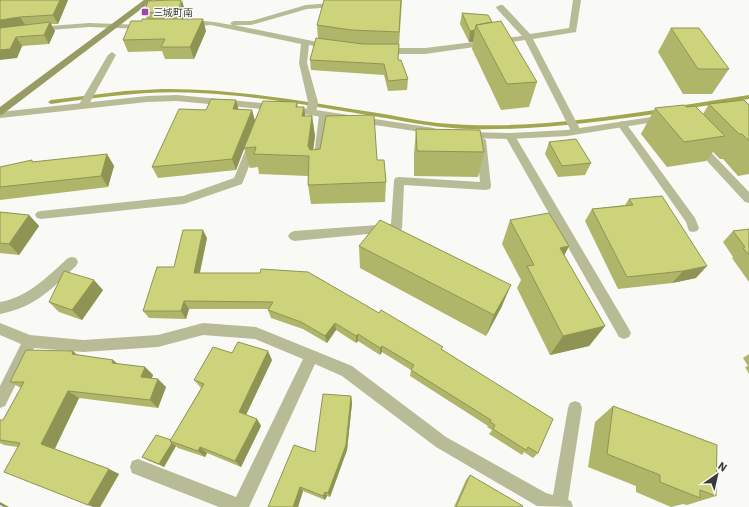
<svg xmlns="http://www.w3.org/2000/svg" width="749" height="507" viewBox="0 0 749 507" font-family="'IBM Plex Sans','Noto Sans JP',sans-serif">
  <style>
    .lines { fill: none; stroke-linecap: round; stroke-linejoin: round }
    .stream { fill: #a1a74e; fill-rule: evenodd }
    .service { fill: #b7bb96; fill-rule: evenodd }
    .minor { fill: #b7bb96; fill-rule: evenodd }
    .tertiary { fill: #b7bb96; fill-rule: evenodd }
    .secondary { fill: #989c64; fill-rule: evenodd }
    .wall { fill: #afb569 }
    .shaded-wall { fill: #8f9455 }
    .building { fill: #ccd37a; stroke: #8f9455 }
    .poi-dot { fill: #9f43ad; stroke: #f9f9f5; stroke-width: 1.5 }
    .labels { text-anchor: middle; stroke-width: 3; stroke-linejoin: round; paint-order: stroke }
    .far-poi-label { font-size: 10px; fill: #3a3a38; stroke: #f9f9f5; text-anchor: start }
  </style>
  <rect width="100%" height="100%" fill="#f9f9f5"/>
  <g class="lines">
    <path class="stream" d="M 162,89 C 237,88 311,103 384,114 C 402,117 420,121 438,123 C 513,130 588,120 662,109 L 665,111 L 662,113 C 598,122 533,131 468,129 C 440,128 413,123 385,118 C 324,108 261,96 199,93 C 149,90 100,97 51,104 L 48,102 L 51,100 L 125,91 Z
      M 749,95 L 749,99 L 678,110 L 675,108 L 678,106 Z"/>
    <path class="service" d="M 622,121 L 625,122 L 695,218 L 699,228 L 697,231 L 693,232 L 689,231 L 686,222 L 617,124 Z"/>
    <path class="minor" d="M 573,0 L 581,0 L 576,32 L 533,39 L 581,131 L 576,134 L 571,131 L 525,40 L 425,54 L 382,54 L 378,51 L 382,48 L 425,48 L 522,36 L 497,9 L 496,7 L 500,5 L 503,5 L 530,34 L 569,28 Z
      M 332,3 L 336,5 L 335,7 L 307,9 L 251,25 L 234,25 L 332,45 L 333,47 L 329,49 L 309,45 L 307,63 L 318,102 L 316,113 L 311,116 L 306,113 L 308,102 L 299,63 L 301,44 L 211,25 L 188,27 L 184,25 C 194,17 220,23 232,25 L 230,23 L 234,21 L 251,21 L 306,5 Z
      M 89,23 L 144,25 L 148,27 L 144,29 L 89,27 L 37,31 L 33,29 L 37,27 Z
      M 112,52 L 116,55 L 88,106 L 86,108 L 80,108 L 78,106 L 108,55 Z
      M 324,112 L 329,115 L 323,164 L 322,167 L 314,167 L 313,164 L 319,115 Z
      M 510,133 L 515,136 L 629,329 L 631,333 L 629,337 L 624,339 L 619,337 L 505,136 Z
      M 481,137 L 486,140 L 491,186 L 490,189 L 486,190 L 404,185 L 402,228 L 400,231 L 294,241 L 290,239 L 288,236 L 290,233 L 294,231 L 391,224 L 394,181 L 395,178 L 399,177 L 480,182 L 476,140 Z
      M 253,141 L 258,144 L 242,184 L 184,204 L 41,219 L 37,218 L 35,215 L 37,212 L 41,211 L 183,196 L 234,178 L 248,144 Z
      M 699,143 L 703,144 L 749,192 L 749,203 L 745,202 L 695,148 L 694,146 L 695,144 Z
      M 72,257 L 76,258 L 78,262 L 76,266 C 51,289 36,307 0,314 L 0,302 C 28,297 47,277 68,258 Z
      M 0,323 L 30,335 L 83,340 L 158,335 L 203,323 L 256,327 L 352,366 L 446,437 L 546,493 L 553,495 L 568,408 L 570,403 L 575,401 L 580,403 L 582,408 L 568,500 L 571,501 L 573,507 L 537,506 L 436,447 L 342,376 L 315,364 L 249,507 L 219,507 L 132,473 L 130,467 L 132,461 L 138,459 L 236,497 L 303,359 L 255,339 L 203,335 L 158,347 L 83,352 L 34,348 L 5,406 L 0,408 L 0,386 L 21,344 L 0,335 Z"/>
    <path class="tertiary" d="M 177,95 L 283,105 L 434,128 L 439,131 L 434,134 L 283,111 L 177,101 L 147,102 L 0,118 L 0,112 L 147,96 Z
      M 664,115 L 667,116 L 669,118 L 667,120 L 567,136 L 510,139 L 466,138 L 461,135 L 466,132 L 510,133 L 567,130 Z"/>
    <path class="secondary" d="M 144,0 L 153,0 L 3,114 L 0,115 L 0,107 Z"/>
  </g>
  <path class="wall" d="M 0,0 L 68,0 L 58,24 L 51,24 L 55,31 L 49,44 L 22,46 L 17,58 Z
    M 402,0 L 398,60 L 408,79 L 407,90 L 388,91 L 384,75 L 311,70 L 310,60 L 318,39 L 317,25 Z
    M 148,1 L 185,11 L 184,19 L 206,31 L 194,59 L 165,59 L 162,51 L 128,52 L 123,40 L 142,21 L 147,19 L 144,13 Z
    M 462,13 L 492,22 L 537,82 L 529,107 L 501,110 L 472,49 L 473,42 L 469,42 L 460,24 Z
    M 671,28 L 729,69 L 712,94 L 683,94 L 658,52 Z
    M 297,102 L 298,107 L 304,107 L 305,116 L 312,116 L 315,136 L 313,150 L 377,160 L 386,182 L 385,202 L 311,204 L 308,185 L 308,176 L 259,174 L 258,167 L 250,168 L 244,148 L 236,170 L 158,178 L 152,167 L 206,110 L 252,110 L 255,121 L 246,144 Z
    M 709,104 L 749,105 L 749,174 L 738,176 L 723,159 L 720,159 L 713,152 L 706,161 L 667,167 L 641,134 L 655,108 L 687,107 L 703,114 Z
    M 416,129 L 484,152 L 478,177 L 414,176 L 414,154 Z
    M 549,142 L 591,163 L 585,175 L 558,177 L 545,154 Z
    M 107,154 L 114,166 L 108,187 L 0,200 L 0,167 L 33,162 Z
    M 629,199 L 696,278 L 672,283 L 618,289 L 585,221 L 592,209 L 625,205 Z
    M 0,212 L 29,215 L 39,226 L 19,255 L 0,253 Z
    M 510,220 L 569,246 L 564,256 L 605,326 L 589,346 L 550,355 L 517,288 L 521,280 L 502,244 Z
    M 749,229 L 749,282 L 732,258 L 733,257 L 723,242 L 733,231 Z
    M 207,238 L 200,273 L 442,350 L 538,453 L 533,458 L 524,452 L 522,455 L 489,434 L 492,430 L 487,427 L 488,426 L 410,376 L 411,370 L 382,352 L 380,355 L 358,341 L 356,343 L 336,330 L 327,343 L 303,329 L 271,318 L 268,310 L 269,309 L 189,309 L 186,319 L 149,318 L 143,311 L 174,267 Z
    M 359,246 L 502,306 L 486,336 L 360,268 Z
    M 103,290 L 82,320 L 59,312 L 49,302 Z
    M 232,353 L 272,360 L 246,415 L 257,419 L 261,426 L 241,467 L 207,453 L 205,457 L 178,448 L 176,446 L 164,467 L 147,460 L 142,457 L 171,440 L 201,388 L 194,380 Z
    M 749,354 L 749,374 L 745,367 L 748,366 L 743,358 Z
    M 78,355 L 113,360 L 118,364 L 145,367 L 153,375 L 152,378 L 166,387 L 158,408 L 79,398 L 55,449 L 109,469 L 119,474 L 100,507 L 94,507 L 88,505 L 18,447 L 4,445 L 0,443 L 0,420 L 3,420 L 21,388 L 10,382 Z
    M 351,396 L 352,403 L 347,450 L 330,497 L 327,496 L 325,500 L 303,491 L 298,507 L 268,507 L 315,452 Z
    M 613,406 L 716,496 L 687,505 L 683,504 L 671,507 L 636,492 L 636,486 L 588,467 L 595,422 Z
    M 470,475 L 522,507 L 454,507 L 466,480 Z"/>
  <path class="shaded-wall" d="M 60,0 L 68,0 L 58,24 L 53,15 Z
    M 182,0 L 185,11 L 183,22 L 179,11 Z
    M 20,17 L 26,26 L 0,30 L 0,20 Z
    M 203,19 L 206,31 L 194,59 L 190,47 Z
    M 50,22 L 55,31 L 49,44 L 44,35 Z
    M 475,30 L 473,42 L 469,42 L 470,31 Z
    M 16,37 L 22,46 L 17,58 L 0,60 L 0,50 Z
    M 236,100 L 239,111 L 233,109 Z
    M 304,107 L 307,128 L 302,116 Z
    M 252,110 L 255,121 L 236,170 L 232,159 Z
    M 312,116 L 315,136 L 311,166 L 308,146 Z
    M 107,154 L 114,166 L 108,187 L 101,176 Z
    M 29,215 L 39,226 L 19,255 L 9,244 Z
    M 203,230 L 207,238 L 198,280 L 194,273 Z
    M 569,246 L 557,269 L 560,248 Z
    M 707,266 L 696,278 L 672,283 L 683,271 Z
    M 94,280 L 103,290 L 82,320 L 72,310 Z
    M 511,285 L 502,306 L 486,336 L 494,315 Z
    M 184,301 L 189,309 L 186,319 L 181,311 Z
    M 335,323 L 336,330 L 327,343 L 325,336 Z
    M 605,326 L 589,346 L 550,355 L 563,336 Z
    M 358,334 L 358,341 L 356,343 L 356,336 Z
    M 382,346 L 382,352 L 380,355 L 380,348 Z
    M 73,351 L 83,360 L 72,354 Z
    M 268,351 L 272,360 L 244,419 L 239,412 Z
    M 113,360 L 122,368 L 112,363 Z
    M 145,367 L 153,375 L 149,385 L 141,377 Z
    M 158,379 L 166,387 L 158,408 L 150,400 Z
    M 68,391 L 79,398 L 54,450 L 41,444 Z
    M 351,396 L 352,403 L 347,450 L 330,497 L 328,493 Z
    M 257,419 L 261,426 L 241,467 L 235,461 Z
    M 172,443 L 176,446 L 164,467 L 159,464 Z
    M 200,447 L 207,453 L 205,457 L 198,451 Z
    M 109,469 L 119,474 L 100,507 L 94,507 L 88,505 Z
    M 300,487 L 303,491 L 298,507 L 293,507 Z
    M 325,492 L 327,496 L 325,500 L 323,496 Z
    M 0,502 L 9,507 L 4,507 L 0,505 Z"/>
  <path class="building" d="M 0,0 L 60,0 L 53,15 L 20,17 L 0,20 Z
    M 172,0 L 181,0 L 179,11 L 144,13 L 148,1 Z
    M 324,0 L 401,0 L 399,32 L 351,30 L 317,25 Z
    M 462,13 L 488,15 L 492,22 L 476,25 L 475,30 L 470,31 Z
    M 142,19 L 203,19 L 190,47 L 161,47 L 165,39 L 123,40 L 131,21 L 142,21 Z
    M 501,21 L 537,82 L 507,84 L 476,25 Z
    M 50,22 L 44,35 L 16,37 L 10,49 L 0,50 L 0,28 Z
    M 671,28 L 699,28 L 729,69 L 698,69 Z
    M 316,38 L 363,44 L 399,44 L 398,60 L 401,60 L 408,79 L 388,81 L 384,64 L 310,60 Z
    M 211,99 L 236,100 L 233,109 L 252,110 L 232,159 L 152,167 L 179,109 L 206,110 Z
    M 744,100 L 749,105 L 749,141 L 742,134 L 739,134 L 709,104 Z
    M 263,101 L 297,102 L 296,107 L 304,107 L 302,116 L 312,116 L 308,146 L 310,150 L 320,149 L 326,116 L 374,115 L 377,160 L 384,160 L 386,182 L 308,185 L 309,156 L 254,154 L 256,147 L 244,148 Z
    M 684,105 L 687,107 L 695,106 L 725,136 L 684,142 L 655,108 Z
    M 416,129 L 480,130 L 484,152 L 417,151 Z
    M 576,139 L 591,163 L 562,166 L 549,142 Z
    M 107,154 L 101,176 L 0,187 L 0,167 L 32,160 L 32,162 Z
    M 662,196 L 707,266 L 683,271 L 627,277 L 592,209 L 633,205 L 629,199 Z
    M 0,212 L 29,215 L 9,244 L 0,243 Z
    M 549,213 L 569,246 L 560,248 L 605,326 L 563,336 L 527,266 L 534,265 L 510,220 Z
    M 380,220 L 511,285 L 494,315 L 359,246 Z
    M 749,229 L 749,255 L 743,248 L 745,247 L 733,231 Z
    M 183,230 L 203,230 L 194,273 L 260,273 L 261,269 L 308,272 L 379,313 L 381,310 L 443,347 L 441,349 L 553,419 L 538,453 L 528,447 L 526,450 L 493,429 L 495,425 L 490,422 L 491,420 L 411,370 L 414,365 L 382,346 L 380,348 L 358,334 L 356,336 L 335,323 L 325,336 L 301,322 L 268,310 L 273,302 L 184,301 L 181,311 L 143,311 L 157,267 L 174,267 Z
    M 64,271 L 94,280 L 72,310 L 49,302 Z
    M 238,342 L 268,351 L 239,412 L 257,419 L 235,461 L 200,447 L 198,451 L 170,441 L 204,384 L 194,380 L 213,347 L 232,353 Z
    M 26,350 L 73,351 L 72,354 L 113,360 L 112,363 L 145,367 L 141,377 L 158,379 L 150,400 L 68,391 L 41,444 L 109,469 L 88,505 L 4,472 L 20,443 L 0,440 L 0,420 L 3,420 L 24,382 L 10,382 Z
    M 323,394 L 351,396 L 346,445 L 328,493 L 325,492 L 323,496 L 300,487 L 293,507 L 268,507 L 294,445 L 315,452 Z
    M 613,406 L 717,445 L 716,496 L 700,490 L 700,498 L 660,482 L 660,475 L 607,454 Z
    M 156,435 L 171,440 L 170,441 L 172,443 L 159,464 L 142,457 Z
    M 470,475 L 523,506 L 522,507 L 456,507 Z"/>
  <rect class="poi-dot" x="141" y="8" width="8" height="8" rx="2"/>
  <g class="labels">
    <g class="far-poi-label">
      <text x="153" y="16">三城町南</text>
    </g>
  </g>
  <g transform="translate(717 475) rotate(34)" stroke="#f9f9f5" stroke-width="3" paint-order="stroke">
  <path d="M0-3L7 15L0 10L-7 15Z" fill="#3a3a38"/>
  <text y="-6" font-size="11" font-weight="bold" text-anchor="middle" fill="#3a3a38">N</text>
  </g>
</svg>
